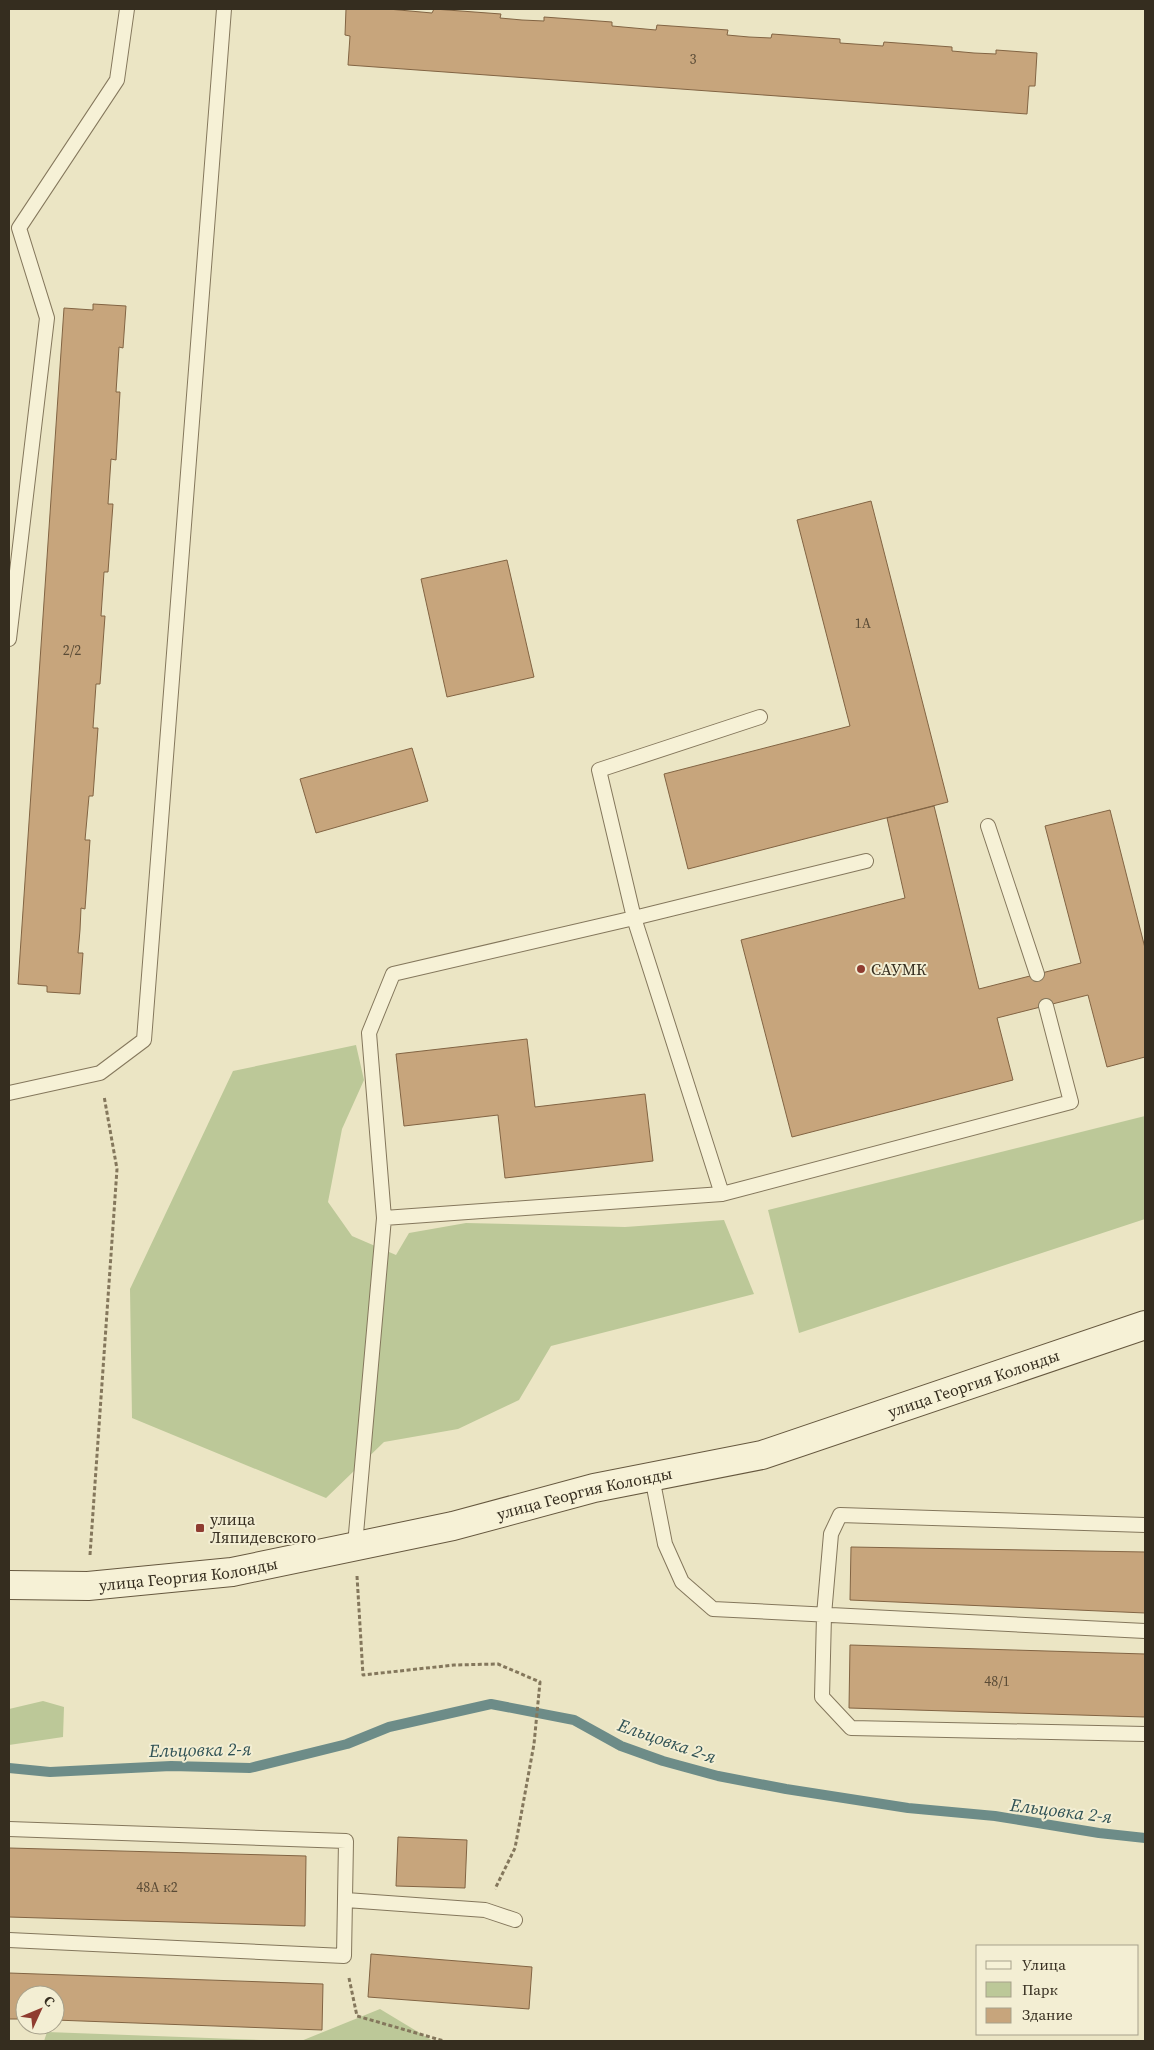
<svg xmlns="http://www.w3.org/2000/svg" width="1154" height="2050" viewBox="0 0 1154 2050" font-family="'Source Serif 4',serif">
  <style>
    .green { fill: #bcc898 }
    .lines { fill: none; stroke-linecap: round; stroke-linejoin: round }
    .stream { stroke: #6d8c88; stroke-width: 10 }
    .building { fill: #c7a57c; stroke: #826443 }
    .lane-casing { stroke: #84775c; stroke-width: 16 }
    .secondary-casing { stroke: #66583f; stroke-width: 30 }
    .path { stroke: #84775c; stroke-width: 3; stroke-dasharray: 4 2.5; stroke-linecap: butt }
    .lane { stroke: #f6f1d6; stroke-width: 14 }
    .secondary { stroke: #f6f1d6; stroke-width: 28 }
    .poi-dot { fill: #8f3c30; stroke: #f3eed3; stroke-width: 2 }
    .labels { text-anchor: middle; stroke-width: 4; stroke-linejoin: round; paint-order: stroke }
    .number-label { font-size: 14px; fill: #5a4b36 }
    .poi-label { font-size: 16px; fill: #352d1f; stroke: #f3eed3; text-anchor: start }
    .street-label { font-size: 16px; fill: #352d1f; stroke: #f3eed3 }
    .water-label { font-size: 18px; font-style: italic; fill: #2f5154; stroke: #f3eed3 }
  </style>
  <rect width="100%" height="100%" fill="#ebe5c4"/>
  <path class="green" d="M 356,1045 L 364,1080 L 342,1129 L 328,1202 L 352,1236 L 396,1255 L 409,1233 L 466,1223 L 625,1227 L 724,1220 L 754,1294 L 551,1346 L 519,1400 L 458,1429 L 384,1442 L 326,1498 L 132,1418 L 130,1289 L 233,1071 Z
    M 1145,1116 L 1145,1219 L 799,1333 L 768,1210 Z
    M 43,1701 L 64,1707 L 63,1737 L 9,1745 L 9,1709 Z
    M 380,2009 L 433,2041 L 301,2041 Z
    M 47,2032 L 290,2041 L 44,2041 Z"/>
  <g class="lines">
    <path class="stream" d="M 9,1768 L 50,1772 L 171,1766 L 250,1768 L 347,1744 L 389,1727 L 491,1704 L 574,1720 L 621,1746 L 663,1761 L 718,1776 L 786,1789 L 908,1808 L 995,1816 L 1099,1833 L 1145,1838"/>
  </g>
  <path class="building" d="M 346,9 L 388,9 L 432,13 L 434,9 L 501,14 L 500,18 L 522,20 L 544,21 L 544,17 L 612,22 L 612,26 L 656,30 L 657,25 L 728,30 L 727,35 L 749,37 L 771,38 L 772,34 L 840,39 L 840,43 L 883,46 L 884,42 L 952,47 L 952,51 L 974,53 L 996,54 L 996,50 L 1037,53 L 1035,86 L 1029,86 L 1027,114 L 348,65 L 350,36 L 345,35 Z
    M 93,304 L 126,306 L 123,348 L 119,347 L 116,392 L 120,392 L 116,460 L 111,459 L 108,504 L 113,504 L 108,572 L 104,572 L 101,616 L 105,616 L 100,684 L 96,684 L 93,728 L 98,728 L 93,796 L 89,796 L 85,840 L 90,840 L 85,909 L 81,908 L 80,930 L 78,953 L 83,953 L 80,994 L 47,992 L 47,986 L 18,984 L 64,308 L 93,310 Z
    M 871,501 L 948,802 L 688,869 L 664,774 L 850,726 L 797,520 Z
    M 507,560 L 534,677 L 447,697 L 421,579 Z
    M 412,748 L 428,801 L 316,833 L 300,779 Z
    M 934,806 L 979,989 L 1081,963 L 1045,826 L 1110,810 L 1145,948 L 1145,1057 L 1107,1067 L 1088,995 L 997,1018 L 1013,1080 L 792,1137 L 741,940 L 905,898 L 887,818 Z
    M 527,1039 L 535,1107 L 645,1094 L 653,1161 L 505,1178 L 498,1115 L 404,1126 L 396,1054 Z
    M 851,1547 L 1145,1552 L 1145,1613 L 850,1600 Z
    M 850,1645 L 1145,1654 L 1145,1717 L 849,1708 Z
    M 398,1837 L 467,1840 L 465,1888 L 396,1886 Z
    M 9,1848 L 306,1856 L 305,1926 L 9,1917 Z
    M 371,1954 L 532,1967 L 529,2009 L 368,1997 Z
    M 9,1973 L 323,1984 L 322,2030 L 55,2020 L 55,1995 L 25,1995 L 25,2019 L 9,2019 Z"/>
  <g class="lines">
    <defs>
      <path id="lane" d="M 9,639 L 47,318 L 19,228 L 117,80 L 127,9
        M 760,717 L 599,770 L 634,918 L 866,861
        M 988,826 L 1037,974
        M 9,1093 L 100,1073 L 144,1040 L 224,9
        M 384,1218 L 369,1033 L 393,974 L 634,918 L 722,1194
        M 652,1477 L 665,1544 L 682,1582 L 713,1609 L 1145,1631
        M 1145,1525 L 840,1515 L 831,1534 L 824,1615 L 822,1697 L 851,1728 L 1145,1734
        M 355,1545 L 384,1218 L 722,1194 L 1071,1102 L 1046,1006
        M 9,1829 L 346,1841 L 344,1956 L 9,1940
        M 346,1900 L 485,1910 L 515,1920"/>
      <g id="secondary">
        <path id="s1" d="M 9,1585 L 88,1586 L 232,1572 L 453,1526 L 594,1488 L 762,1455 L 1145,1325"/>
      </g>
    </defs>
    <use href="#lane" class="lane-casing"/>
    <use href="#secondary" class="secondary-casing"/>
    <path class="path" d="M 90,1555 L 117,1169 L 104,1096
      M 357,1576 L 363,1675 L 454,1665 L 498,1664 L 540,1682 L 534,1744 L 515,1848 L 495,1889
      M 349,1978 L 357,2016 L 444,2041"/>
    <use href="#lane" class="lane"/>
    <use href="#secondary" class="secondary"/>
  </g>
  <g class="poi-dot">
    <circle cx="861" cy="969" r="5"/>
    <rect x="195" y="1523" width="10" height="10" rx="2.5"/>
  </g>
  <g class="labels">
    <g class="number-label">
      <text x="693" y="64">3</text>
      <text x="863" y="628">1А</text>
      <text x="72" y="655">2/2</text>
      <text x="997" y="1686">48/1</text>
      <text x="157" y="1892">48А к2</text>
    </g>
    <g class="poi-label">
      <text x="871" y="975">САУМК</text>
      <text x="210" y="1525">улица<tspan x="210" dy="18">Ляпидевского</tspan></text>
    </g>
    <g class="street-label">
      <text dy="6" stroke="none"><textPath href="#s1" startOffset="990">улица Георгия Колонды</textPath></text>
      <text dy="6" stroke="none"><textPath href="#s1" startOffset="585">улица Георгия Колонды</textPath></text>
      <text dy="6" stroke="none"><textPath href="#s1" startOffset="180">улица Георгия Колонды</textPath></text>
    </g>
    <g class="water-label">
      <text transform="translate(667 1741) rotate(19)" y="6">Ельцовка 2-я</text>
      <text transform="translate(200 1750) rotate(-1)" y="6">Ельцовка 2-я</text>
      <text transform="translate(1061 1811) rotate(7)" y="6">Ельцовка 2-я</text>
    </g>
  </g>
  <rect width="1154" height="2050" fill="none" stroke="#352d1f" stroke-width="20"/>
  <rect x="976" y="1945" width="162" height="90" fill="#f3eed3" stroke="#a7a18b"/>
  <rect x="986" y="1961" width="25" height="8" fill="#f6f1d6" stroke="#a7a18b"/>
  <text x="1022" y="1970" font-size="15" fill="#352d1f">Улица</text>
  <rect x="986" y="1982" width="25" height="15" fill="#bcc898" stroke="#a7a18b"/>
  <text x="1022" y="1995" font-size="15" fill="#352d1f">Парк</text>
  <rect x="986" y="2008" width="25" height="15" fill="#c7a57c" stroke="#a7a18b"/>
  <text x="1022" y="2020" font-size="15" fill="#352d1f">Здание</text>
  <g transform="translate(40 2010) rotate(46)"><circle r="24" fill="#f3eed3" stroke="#a7a18b"/>
  <path d="M0-4L9 19L0 12L-9 19Z" fill="#8f3c30"/>
  <text y="-8" font-size="14" font-weight="bold" text-anchor="middle" fill="#352d1f">С</text>
  </g>
</svg>
